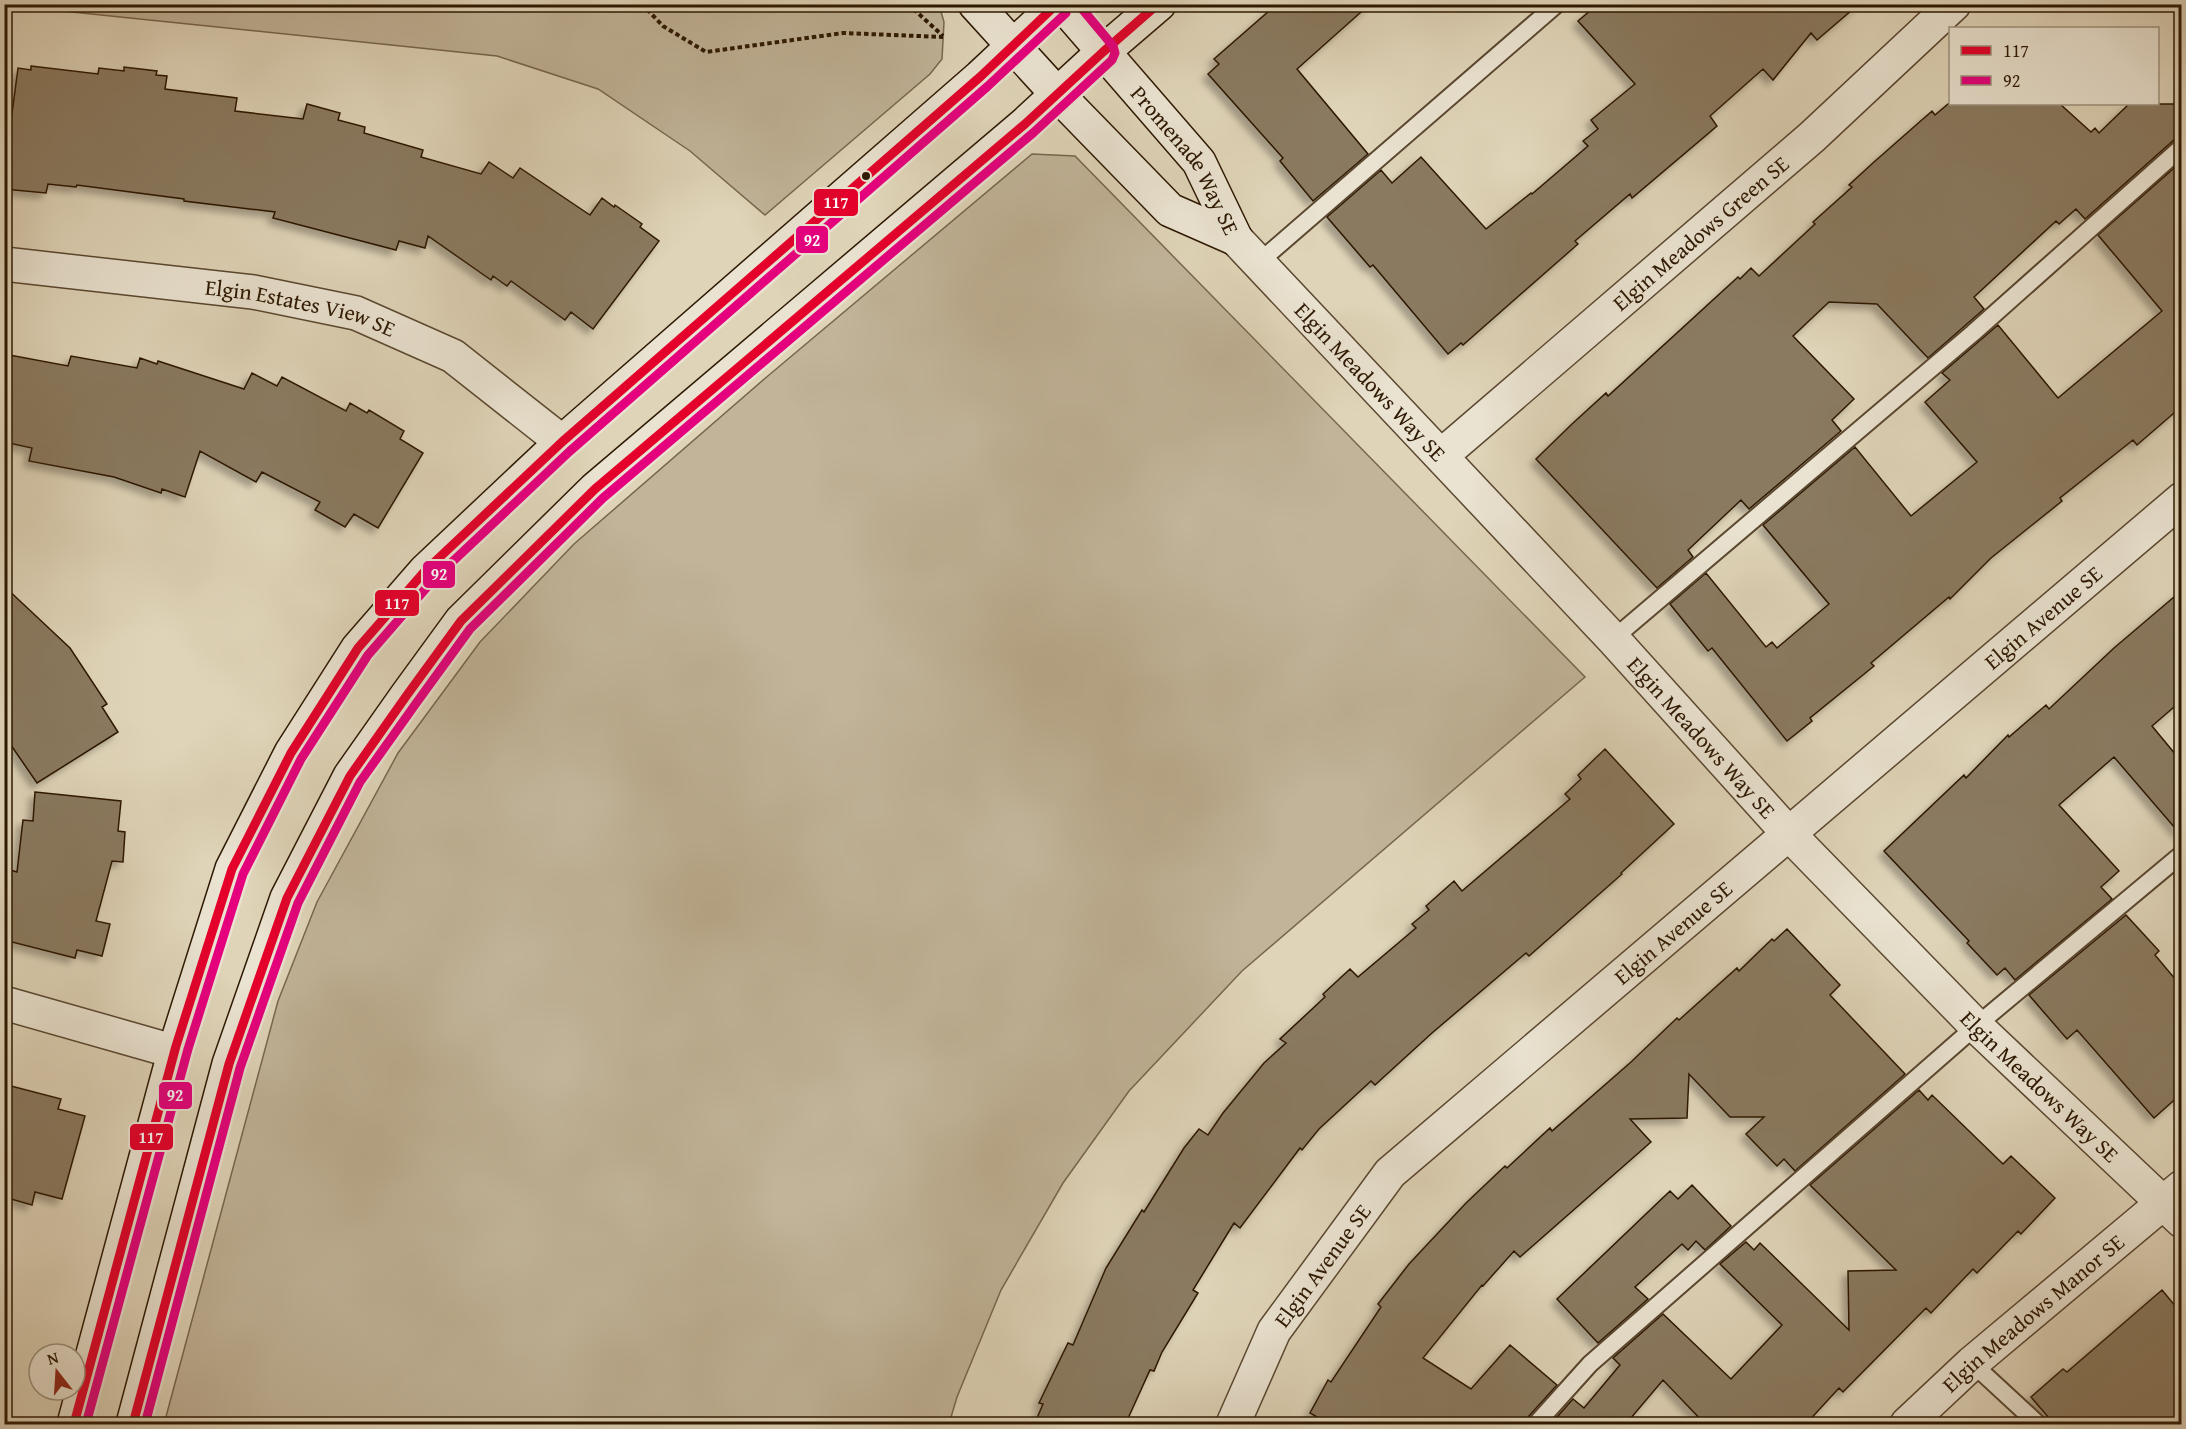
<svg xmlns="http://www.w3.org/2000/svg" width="2186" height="1429" viewBox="0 0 2186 1429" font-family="'Gentium Book Plus',serif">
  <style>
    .green { fill: #c1b499; stroke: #77664e; stroke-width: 1.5 }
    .building { fill: #8a7a61; stroke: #2d1802; stroke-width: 1.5; filter: url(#shadow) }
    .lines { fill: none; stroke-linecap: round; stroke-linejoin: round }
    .lane-casing { stroke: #5a4730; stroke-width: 20 }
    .street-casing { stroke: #5a4730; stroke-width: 36 }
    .secondary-casing { stroke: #2d1802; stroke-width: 36 }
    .path { stroke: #2d1802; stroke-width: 4; stroke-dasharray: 4.5 3; stroke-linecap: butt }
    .lane { stroke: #eae3d1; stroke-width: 16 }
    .street { stroke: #eae3d1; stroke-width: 33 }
    .secondary { stroke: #eae3d1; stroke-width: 33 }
    .bus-1-casing { stroke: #eae3d1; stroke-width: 14 }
    .bus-2-casing { stroke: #eae3d1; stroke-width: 14 }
    .bus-1 { stroke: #e4002b; stroke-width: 9 }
    .bus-2 { stroke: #e5007d; stroke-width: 9 }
    .bus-dot { fill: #2d1802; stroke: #eae3d1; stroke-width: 2 }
    .labels { text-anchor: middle; stroke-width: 6; stroke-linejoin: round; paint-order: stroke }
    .street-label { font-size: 22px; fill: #2d1802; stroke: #eae3d1 }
    .line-badge { stroke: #eae3d1; stroke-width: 2 }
    .badge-label { font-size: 16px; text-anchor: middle; font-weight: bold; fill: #fff }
  </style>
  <defs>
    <filter id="shadow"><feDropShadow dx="-5.5" dy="5.5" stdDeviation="3" flood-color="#0004"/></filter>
  </defs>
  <rect width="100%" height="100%" fill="#dfd4b8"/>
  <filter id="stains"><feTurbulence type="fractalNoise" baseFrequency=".00333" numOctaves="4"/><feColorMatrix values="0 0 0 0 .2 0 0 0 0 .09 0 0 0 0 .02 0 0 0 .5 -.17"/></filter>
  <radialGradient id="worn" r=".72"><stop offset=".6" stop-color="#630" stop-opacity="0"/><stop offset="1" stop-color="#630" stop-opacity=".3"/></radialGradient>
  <path class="green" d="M 939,5 L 944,22 L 942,59 L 930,74 L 765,215 L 690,151 L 598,89 L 497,56 L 4,5 Z
    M 1032,154 L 1075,156 L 1585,677 L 1242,971 L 1129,1091 L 1063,1183 L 1001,1290 L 957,1397 L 949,1424 L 164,1424 L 278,1001 L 317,902 L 398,753 L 480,642 L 574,544 L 769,375 Z"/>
  <path class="building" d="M 1277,4 L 1370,4 L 1297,69 L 1368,154 L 1313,201 L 1280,161 L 1283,158 L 1208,74 L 1219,64 L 1214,59 Z
    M 1598,4 L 1859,4 L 1817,40 L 1811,33 L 1773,80 L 1763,69 L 1710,116 L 1717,126 L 1632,198 L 1630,194 L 1575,241 L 1578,244 L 1488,323 L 1463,345 L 1461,343 L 1448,354 L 1373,265 L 1370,267 L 1327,217 L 1381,170 L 1392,183 L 1421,157 L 1486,229 L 1531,193 L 1532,194 L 1588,146 L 1583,141 L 1598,129 L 1591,120 L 1635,84 L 1578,21 Z
    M 31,66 L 98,74 L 99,68 L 124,71 L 124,67 L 157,71 L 156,75 L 167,76 L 165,89 L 237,98 L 235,111 L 303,119 L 307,104 L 340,113 L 338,120 L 365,127 L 364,133 L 423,150 L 421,157 L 481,174 L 489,162 L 513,178 L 520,168 L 590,215 L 602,198 L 614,207 L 615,205 L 642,224 L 640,227 L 659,241 L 593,329 L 571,312 L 565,320 L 511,281 L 507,286 L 493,276 L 491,280 L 428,236 L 425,248 L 399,241 L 396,250 L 273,218 L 275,212 L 184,201 L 184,199 L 77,185 L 76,187 L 48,184 L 46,193 L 4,189 L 4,144 L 8,144 L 18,68 L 31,70 Z
    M 1948,104 L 2060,104 L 2091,132 L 2095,128 L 2099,133 L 2129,104 L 2181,104 L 2181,137 L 2175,139 L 2085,219 L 2076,209 L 2059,224 L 2056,221 L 1974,297 L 1984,309 L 1928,358 L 1877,304 L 1829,302 L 1793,336 L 1854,399 L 1832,420 L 1841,431 L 1749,509 L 1741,500 L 1688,550 L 1693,557 L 1657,588 L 1536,459 L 1572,424 L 1606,393 L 1608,396 L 1738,277 L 1740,279 L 1751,268 L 1759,276 L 1815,224 L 1813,222 L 1852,187 L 1849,185 L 1874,162 L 1932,111 L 1935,115 Z
    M 2181,162 L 2181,407 L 2137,445 L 2133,440 L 2060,498 L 2062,501 L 1991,558 L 1950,599 L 1949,597 L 1871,663 L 1874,666 L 1810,718 L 1812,721 L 1787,741 L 1712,648 L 1708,651 L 1670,604 L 1706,573 L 1766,647 L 1772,642 L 1777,648 L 1829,604 L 1763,525 L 1855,447 L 1911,516 L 1977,462 L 1925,402 L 1950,380 L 1942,373 L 1998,325 L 2058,398 L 2162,311 L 2098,235 Z
    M 4,354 L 68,366 L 71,356 L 137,368 L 140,358 L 157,364 L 158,361 L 244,389 L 252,373 L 277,386 L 282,377 L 346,411 L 350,403 L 367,413 L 369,410 L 404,431 L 400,439 L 423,453 L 378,528 L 354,514 L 345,527 L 315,510 L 320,502 L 262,472 L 256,482 L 200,451 L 185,497 L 162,489 L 161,493 L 114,477 L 29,461 L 32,448 L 4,442 Z
    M 4,586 L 70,648 L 107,704 L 102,707 L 118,732 L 37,783 L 4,735 Z
    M 2181,591 L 2181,701 L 2152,726 L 2181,761 L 2181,835 L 2114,757 L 2059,805 L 2119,871 L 2101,887 L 2112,899 L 2015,980 L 2005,968 L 1997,975 L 1967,943 L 1969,941 L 1884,851 L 1964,775 L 1966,778 L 2008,735 L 2009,737 L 2046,705 L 2049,709 L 2114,648 Z
    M 1605,749 L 1674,824 L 1621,873 L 1622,874 L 1529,956 L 1526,953 L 1432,1033 L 1375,1085 L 1371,1081 L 1319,1129 L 1302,1150 L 1300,1148 L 1240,1228 L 1234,1223 L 1193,1290 L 1198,1293 L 1162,1352 L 1154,1371 L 1150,1370 L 1125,1425 L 1034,1425 L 1043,1404 L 1039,1403 L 1068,1343 L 1073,1345 L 1106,1268 L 1142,1210 L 1144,1212 L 1184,1148 L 1199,1129 L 1208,1135 L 1223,1113 L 1264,1063 L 1286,1043 L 1280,1039 L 1325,997 L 1323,994 L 1350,969 L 1358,977 L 1416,928 L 1412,924 L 1429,910 L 1426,906 L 1454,881 L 1462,891 L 1570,799 L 1565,794 L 1581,779 L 1578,775 Z
    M 35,792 L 121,801 L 118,831 L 125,832 L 123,862 L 112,861 L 96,921 L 110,924 L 102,956 L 77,950 L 75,958 L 4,940 L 4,868 L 17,872 L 23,820 L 33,821 Z
    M 2126,915 L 2159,951 L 2155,955 L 2181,986 L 2181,1094 L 2154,1118 L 2077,1030 L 2067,1039 L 2029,995 Z
    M 1787,929 L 1840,985 L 1830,995 L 1905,1074 L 1795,1171 L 1784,1159 L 1777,1166 L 1746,1134 L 1764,1117 L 1730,1117 L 1689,1074 L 1687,1118 L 1630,1119 L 1651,1142 L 1520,1257 L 1514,1251 L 1483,1286 L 1482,1285 L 1423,1358 L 1471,1389 L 1510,1345 L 1557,1385 L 1528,1417 L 1526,1425 L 1331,1425 L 1310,1413 L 1328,1380 L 1331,1382 L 1381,1307 L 1378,1304 L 1409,1264 L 1466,1203 L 1505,1166 L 1507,1168 L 1550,1128 L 1552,1131 L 1631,1062 L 1677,1018 L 1679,1020 L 1737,968 L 1739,971 L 1772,939 L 1774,941 Z
    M 11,1086 L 61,1099 L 58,1109 L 85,1116 L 62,1199 L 35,1192 L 32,1205 L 4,1197 L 4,1110 Z
    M 1919,1090 L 1928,1100 L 1932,1095 L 2003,1164 L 2011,1156 L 2055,1198 L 2021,1234 L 2018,1231 L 1977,1273 L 1973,1269 L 1931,1313 L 1926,1308 L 1843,1392 L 1839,1388 L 1805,1425 L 1706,1425 L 1663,1380 L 1625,1425 L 1550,1425 L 1573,1399 L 1584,1408 L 1620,1365 L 1613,1358 L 1663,1314 L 1731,1379 L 1782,1325 L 1720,1264 L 1746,1242 L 1754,1250 L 1760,1243 L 1849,1330 L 1848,1271 L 1896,1270 L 1810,1185 Z
    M 1692,1185 L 1731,1226 L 1705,1250 L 1696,1241 L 1688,1250 L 1682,1244 L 1635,1287 L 1648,1299 L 1598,1343 L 1557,1299 L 1670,1191 L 1678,1199 Z
    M 2162,1290 L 2181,1313 L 2181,1425 L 2055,1425 L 2031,1397 L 2063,1369 L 2067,1372 Z"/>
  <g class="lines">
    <defs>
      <path id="lane" d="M 1258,263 L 1557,4
        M 1613,639 L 1973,333 L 2182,147
        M 1972,1363 L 2038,1424
        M 1536,1424 L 1590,1364 L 1976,1026 L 2182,854"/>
      <g id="street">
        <path id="s1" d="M 1236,239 L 1613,639 L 1788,833 L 1976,1026 L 2182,1221"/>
        <path id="s2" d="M 4,264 L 253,292 L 356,313 L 453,356 L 562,442"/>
        <path id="s3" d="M 1441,456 L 1812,137 L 1954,4"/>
        <path d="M 4,1003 L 169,1050 L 176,1046"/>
        <path id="s4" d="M 1233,1424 L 1274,1331 L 1390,1173 L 2182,499"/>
        <path id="s5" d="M 1907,1424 L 1972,1363 L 2182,1187"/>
      </g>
      <g id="secondary">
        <path d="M 975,4 L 1058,95 L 1170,210 L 1236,239"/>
        <path id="s6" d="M 1062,4 L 1199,162 L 1236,239"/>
        <path d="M 74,1424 L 176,1046 L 232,869 L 291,753 L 358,648 L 425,571 L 562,442 L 980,77 L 1058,4"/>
        <path d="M 133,1424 L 229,1064 L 287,898 L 350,776 L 407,695 L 461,621 L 595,489 L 1025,124 L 1103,52 L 1159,4"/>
      </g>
    </defs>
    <use href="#lane" class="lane-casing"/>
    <use href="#street" class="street-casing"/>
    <use href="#secondary" class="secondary-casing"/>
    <path class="path" d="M 642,4 L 663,26 L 706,52 L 843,33 L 943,37
      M 908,4 L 943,36"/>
    <use href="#lane" class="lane"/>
    <use href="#street" class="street"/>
    <use href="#secondary" class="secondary"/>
    <defs>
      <path id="bus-1" d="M 74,1424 L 176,1046 L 232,869 L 291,753 L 358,648 L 425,571 L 562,442 L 980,77 L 1057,4
        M 133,1424 L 229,1064 L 287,898 L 350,776 L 407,695 L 461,621 L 595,489 L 1025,124 L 1103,52 L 1158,4"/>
      <path id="bus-2" d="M 86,1424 L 188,1049 L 243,874 L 301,759 L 368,655 L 434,579 L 570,451 L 988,86 L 1066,13
        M 145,1424 L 240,1068 L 298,903 L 360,782 L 417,702 L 470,629 L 603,498 L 1033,133 L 1112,60 L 1115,53 L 1113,46 L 1078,4"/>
    </defs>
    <use href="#bus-1" class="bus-1-casing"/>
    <use href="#bus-2" class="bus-2-casing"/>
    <use href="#bus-1" class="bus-1"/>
    <use href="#bus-2" class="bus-2"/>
  </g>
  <circle class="bus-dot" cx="866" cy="176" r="5"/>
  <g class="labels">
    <g class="street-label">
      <text dy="8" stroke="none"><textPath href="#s6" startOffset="200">Promenade Way SE</textPath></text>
      <text dy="8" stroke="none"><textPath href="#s3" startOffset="342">Elgin Meadows Green SE</textPath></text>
      <text dy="8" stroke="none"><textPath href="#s2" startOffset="300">Elgin Estates View SE</textPath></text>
      <text dy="8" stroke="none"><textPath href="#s1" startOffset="196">Elgin Meadows Way SE</textPath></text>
      <text dy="8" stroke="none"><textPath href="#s4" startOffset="1155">Elgin Avenue SE</textPath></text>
      <text dy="8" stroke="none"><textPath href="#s1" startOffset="682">Elgin Meadows Way SE</textPath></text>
      <text dy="8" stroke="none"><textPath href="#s4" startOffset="669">Elgin Avenue SE</textPath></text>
      <text dy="8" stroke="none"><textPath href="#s1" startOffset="1168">Elgin Meadows Way SE</textPath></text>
      <text dy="8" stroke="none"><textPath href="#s4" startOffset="183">Elgin Avenue SE</textPath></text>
      <text dy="8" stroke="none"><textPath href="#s5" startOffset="168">Elgin Meadows Manor SE</textPath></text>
    </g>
  </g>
  <g class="line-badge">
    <rect x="813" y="188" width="46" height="29" rx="6" fill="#e4002b"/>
    <rect x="795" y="225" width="34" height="29" rx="6" fill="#e5007d"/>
    <rect x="422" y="560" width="34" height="29" rx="6" fill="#e5007d"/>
    <rect x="374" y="589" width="46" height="28" rx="6" fill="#e4002b"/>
    <rect x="158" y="1081" width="35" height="29" rx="6" fill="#e5007d"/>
    <rect x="129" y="1123" width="45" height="28" rx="6" fill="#e4002b"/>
  </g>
  <g class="badge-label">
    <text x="836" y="208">117</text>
    <text x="812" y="246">92</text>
    <text x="439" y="580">92</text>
    <text x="397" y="609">117</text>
    <text x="175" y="1101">92</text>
    <text x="151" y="1143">117</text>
  </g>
  <rect width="2186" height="1429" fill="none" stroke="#dfd4b8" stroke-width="24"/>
  <rect x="6" y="6" width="2174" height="1417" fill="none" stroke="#2d1802" stroke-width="3"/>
  <rect x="12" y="12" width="2162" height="1405" fill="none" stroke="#2d1802" stroke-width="1.5"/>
  <rect x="1949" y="27" width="210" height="78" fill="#eae3d1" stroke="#9e927e" stroke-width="1.5"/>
  <rect x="1961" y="46" width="30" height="9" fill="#e4002b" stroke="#9e927e" stroke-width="1.5"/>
  <text x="2003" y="57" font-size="18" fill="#2d1802">117</text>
  <rect x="1961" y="76" width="30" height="9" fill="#e5007d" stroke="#9e927e" stroke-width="1.5"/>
  <text x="2003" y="87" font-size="18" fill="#2d1802">92</text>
  <g transform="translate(57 1372) rotate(343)"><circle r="28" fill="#eae3d1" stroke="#9e927e" stroke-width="1.5"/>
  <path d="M0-4.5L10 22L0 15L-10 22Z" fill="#8f2418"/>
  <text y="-9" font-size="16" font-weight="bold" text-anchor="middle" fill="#2d1802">N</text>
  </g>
  <rect width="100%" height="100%" filter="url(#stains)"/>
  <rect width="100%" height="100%" fill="url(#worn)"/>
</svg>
